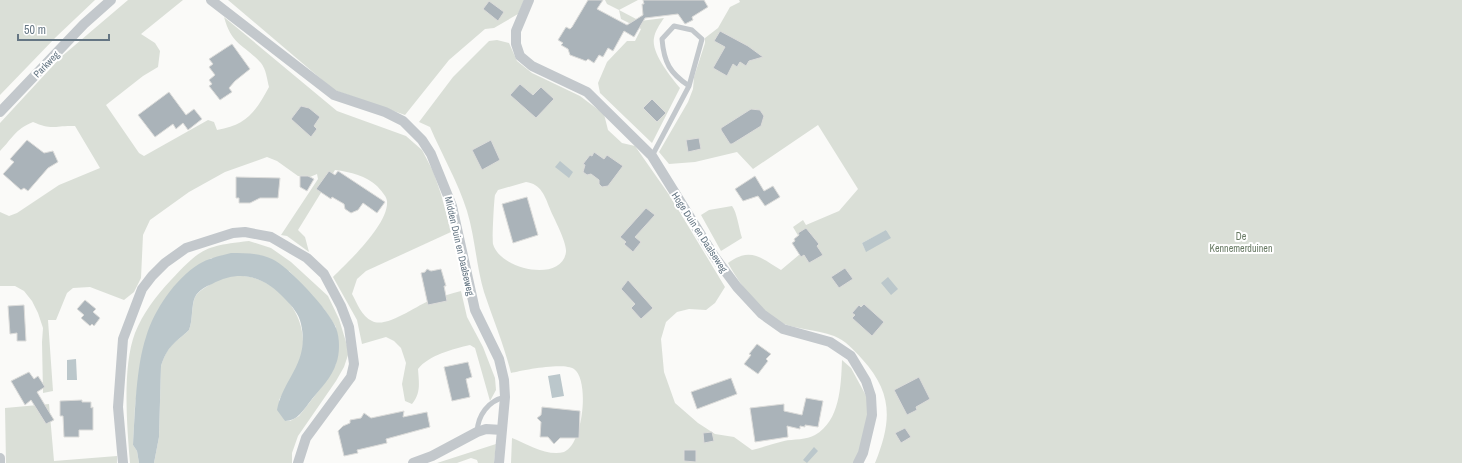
<svg xmlns="http://www.w3.org/2000/svg" width="1462" height="463" viewBox="0 0 1462 463" font-family="'Archivo Narrow',sans-serif">
  <style>
    .green { fill: #dadfd7; fill-rule: evenodd }
    .water { fill: #bbc7cb }
    .building { fill: #aab3b9; stroke: #dcdcda }
    .lines { fill: none; stroke-linecap: round; stroke-linejoin: round }
    .lane { stroke: #c3c8cc; stroke-width: 5 }
    .street { stroke: #c3c8cc; stroke-width: 10 }
    .labels { text-anchor: middle; stroke-width: 4; stroke-linejoin: round; paint-order: stroke }
    .street-label { font-size: 10px; fill: #657683; stroke: #fff }
    .park-label { font-size: 10px; fill: #687a64; stroke: #fff }
  </style>
  <rect width="100%" height="100%" fill="#fafaf8"/>
  <path class="green" d="M 0,0 L 95,0 L 56,37 L 0,95 Z
    M 128,0 L 183,0 L 141,34 L 155,43 L 160,51 L 158,67 L 143,76 L 106,105 L 139,153 L 144,156 L 208,120 L 214,122 L 217,130 C 247,125 256,111 269,87 C 267,79 266,69 261,63 C 244,44 232,46 224,17 L 337,111 L 406,136 L 422,150 L 433,171 L 441,194 L 451,232 L 366,271 L 357,279 L 352,294 C 357,303 362,317 372,321 C 386,329 417,305 431,300 C 441,296 451,294 461,291 L 467,317 L 483,347 L 495,378 L 496,390 L 490,401 L 475,348 L 470,345 C 453,349 429,355 418,369 C 419,383 421,393 412,404 L 405,401 L 402,384 L 406,363 L 401,348 L 394,341 L 386,337 L 362,344 L 357,320 L 333,277 C 348,262 389,224 387,201 C 386,195 381,191 377,186 C 366,176 351,172 335,170 L 298,230 L 305,237 L 309,252 L 287,236 L 281,235 L 318,179 L 317,174 L 310,177 L 298,176 L 277,161 L 267,157 L 225,172 L 189,192 L 150,220 L 143,235 L 141,278 L 134,292 L 124,300 L 90,287 L 73,288 L 67,293 L 56,320 L 48,320 L 53,391 L 43,393 L 42,342 L 43,328 L 38,313 L 32,301 L 24,291 L 15,286 L 0,286 L 0,212 L 9,216 L 17,213 L 59,185 L 100,168 L 75,126 C 55,125 53,131 33,122 C 14,130 13,138 0,151 L 0,123 L 61,57 Z
    M 228,0 L 524,0 L 518,14 L 494,28 L 485,29 L 449,60 L 405,115 L 334,90 Z
    M 605,0 L 638,0 L 619,10 L 640,21 L 664,18 C 660,24 655,31 654,38 C 651,53 671,77 680,88 L 652,143 L 600,93 L 598,83 L 607,62 L 627,41 L 635,41 L 641,29 L 621,19 L 619,10 L 607,4 Z
    M 739,0 L 1462,0 L 1462,463 L 875,463 C 892,421 893,393 862,359 C 853,349 846,341 834,336 C 816,329 794,330 778,321 C 757,309 739,283 728,263 C 750,247 760,257 781,270 L 806,249 L 793,227 L 803,220 L 806,225 L 839,211 L 858,189 L 818,125 L 753,169 L 737,152 L 695,162 L 669,164 L 659,152 L 688,102 L 693,89 L 694,77 L 705,43 L 705,38 L 718,28 L 730,7 L 740,2 ZM 887,230 L 867,251 L 866,251 L 862,243 Z
    M 497,40 L 509,43 L 517,61 L 532,73 L 580,96 L 604,114 L 608,130 L 622,143 L 635,146 L 670,196 L 725,287 L 715,303 L 706,310 L 689,309 L 677,312 L 666,322 L 661,339 L 664,372 L 675,403 L 698,423 L 715,434 L 734,437 L 752,450 C 763,447 773,444 784,441 C 793,439 807,440 815,435 C 840,421 841,386 842,360 L 851,368 L 870,403 L 857,463 L 511,463 L 512,438 C 527,444 548,457 564,452 C 583,445 590,380 574,369 C 564,362 523,370 511,373 C 504,345 493,319 484,292 C 476,265 475,237 467,211 C 458,182 442,155 430,127 L 419,122 L 453,77 L 489,41 ZM 526,182 C 541,184 545,196 550,209 C 554,219 567,242 566,252 C 562,283 500,270 493,244 C 492,239 494,200 495,195 L 498,190 Z
    M 732,206 C 737,212 739,229 742,238 L 721,251 L 701,215 L 709,210 Z
    M 249,241 L 271,248 L 291,262 L 328,296 L 339,319 L 349,352 L 344,367 L 336,381 L 298,436 L 292,453 L 292,463 L 154,463 L 159,437 L 161,366 C 168,344 174,344 189,330 C 193,320 191,307 195,297 C 199,290 208,286 214,282 C 256,260 305,300 303,345 C 302,365 289,383 279,400 L 285,421 L 290,421 L 299,416 L 320,389 L 336,364 L 336,327 L 324,309 L 289,271 L 211,258 L 140,369 L 135,406 L 133,445 L 137,451 L 139,463 L 130,463 C 127,426 122,367 135,333 C 143,313 156,296 171,280 C 201,248 205,246 249,241 Z
    M 49,404 L 54,461 L 117,456 L 117,463 L 6,463 L 5,408 Z
    M 496,444 L 494,463 L 478,463 L 477,460 L 471,458 L 457,463 L 437,463 Z"/>
  <path class="water" d="M 560,161 L 573,172 L 569,178 L 555,167 Z
    M 886,230 L 891,238 L 866,252 L 862,243 Z
    M 231,253 C 245,253 259,253 272,259 C 288,266 330,311 336,328 C 340,338 340,354 336,364 C 332,377 320,389 312,399 C 304,409 298,421 285,421 L 277,410 C 283,378 310,363 301,324 C 299,314 292,306 285,299 C 264,276 240,269 212,284 C 206,286 198,291 195,297 C 191,306 193,320 189,330 C 174,344 168,345 161,366 L 159,437 L 154,463 L 139,463 L 137,451 L 133,445 C 135,413 136,367 146,337 C 154,310 175,279 199,264 C 209,258 220,256 231,253 Z
    M 888,277 L 898,289 L 891,295 L 881,283 Z
    M 76,359 L 77,380 L 67,380 L 67,360 Z
    M 560,374 L 564,396 L 552,398 L 548,376 Z
    M 814,447 L 818,451 L 807,463 L 803,460 Z"/>
  <path class="building" d="M 588,0 L 603,0 L 597,9 L 627,25 L 643,15 L 642,4 L 644,4 L 643,0 L 704,0 L 708,7 L 692,17 L 693,20 L 685,24 L 678,14 L 645,18 L 634,37 L 624,31 L 613,51 L 608,48 L 603,57 L 599,55 L 594,63 L 588,59 L 586,61 L 570,55 L 568,49 L 561,45 L 563,43 L 558,40 L 566,27 L 570,29 L 572,27 Z
    M 489,1 L 504,12 L 498,21 L 483,9 Z
    M 720,31 L 748,46 L 763,57 L 749,61 L 746,66 L 740,62 L 737,67 L 733,64 L 727,76 L 713,68 L 725,47 L 714,41 Z
    M 232,44 L 250,69 L 235,81 L 229,88 L 232,92 L 220,100 L 209,86 L 212,84 L 209,80 L 215,75 L 209,67 L 213,64 L 209,59 Z
    M 520,84 L 533,95 L 541,87 L 554,99 L 536,118 L 510,95 Z
    M 169,92 L 186,115 L 194,109 L 202,119 L 188,130 L 183,123 L 176,129 L 173,124 L 155,137 L 138,115 Z
    M 652,99 L 666,113 L 657,122 L 643,108 Z
    M 301,106 L 309,108 L 320,117 L 314,126 L 317,129 L 311,137 L 291,119 Z
    M 751,109 L 760,110 L 764,116 L 761,126 L 732,144 L 730,144 L 721,130 L 721,128 Z
    M 699,138 L 701,149 L 688,152 L 686,140 Z
    M 27,140 L 44,153 L 53,151 L 58,162 L 48,168 L 28,191 L 24,188 L 21,190 L 3,174 L 14,162 L 10,159 Z
    M 491,140 L 500,160 L 482,170 L 472,150 Z
    M 594,152 L 604,159 L 607,155 L 623,166 L 608,186 L 602,187 L 599,184 L 599,180 L 591,174 L 587,175 L 583,172 L 585,165 L 583,164 L 590,155 L 592,156 Z
    M 329,171 L 335,175 L 338,171 L 385,202 L 377,213 L 363,203 L 358,210 L 351,213 L 345,209 L 344,204 L 332,197 L 331,199 L 316,189 Z
    M 300,176 L 308,176 L 314,179 L 307,191 L 300,187 Z
    M 755,176 L 764,191 L 773,186 L 780,197 L 765,206 L 758,196 L 743,201 L 735,189 Z
    M 236,177 L 280,178 L 278,198 L 260,198 L 250,203 L 239,203 L 239,198 L 236,198 Z
    M 527,197 L 538,235 L 513,243 L 502,204 Z
    M 646,208 L 655,215 L 635,237 L 641,242 L 633,252 L 624,244 L 626,242 L 620,237 Z
    M 806,228 L 819,244 L 817,246 L 823,255 L 809,263 L 804,255 L 801,257 L 792,243 L 795,241 L 794,239 L 799,235 L 798,233 Z
    M 845,268 L 853,279 L 839,288 L 831,277 Z
    M 427,269 L 431,271 L 441,269 L 446,286 L 444,286 L 447,301 L 428,305 L 421,273 L 425,272 Z
    M 628,280 L 653,308 L 641,319 L 631,308 L 635,304 L 621,289 Z
    M 85,300 L 96,309 L 93,312 L 100,318 L 94,326 L 92,324 L 90,326 L 81,318 L 84,315 L 77,309 Z
    M 864,304 L 884,322 L 872,336 L 852,318 L 855,315 L 852,313 L 859,305 L 861,307 Z
    M 24,305 L 26,341 L 17,341 L 17,333 L 10,334 L 8,306 Z
    M 757,344 L 771,354 L 766,359 L 768,361 L 758,374 L 744,364 L 751,355 L 749,354 Z
    M 468,362 L 472,377 L 466,379 L 470,397 L 452,401 L 444,367 Z
    M 29,372 L 34,379 L 38,376 L 45,387 L 37,392 L 54,420 L 46,424 L 31,400 L 25,405 L 11,381 Z
    M 919,377 L 930,399 L 916,407 L 917,410 L 907,415 L 894,390 Z
    M 731,378 L 737,394 L 697,409 L 691,392 Z
    M 806,398 L 823,401 L 818,427 L 805,425 L 805,427 L 800,426 L 800,429 L 787,426 L 788,437 L 755,442 L 750,408 L 784,404 L 784,411 L 802,415 Z
    M 82,400 L 82,402 L 91,402 L 91,408 L 93,407 L 93,430 L 79,430 L 79,437 L 64,437 L 63,416 L 60,416 L 60,401 Z
    M 542,407 L 580,411 L 579,438 L 560,438 L 554,444 L 548,437 L 540,437 L 541,422 L 537,418 L 541,415 Z
    M 404,411 L 403,417 L 427,412 L 430,427 L 386,439 L 387,443 L 357,450 L 358,453 L 344,456 L 338,431 L 343,426 L 350,423 L 350,420 L 361,418 L 364,413 L 371,418 Z
    M 905,428 L 911,437 L 901,443 L 895,433 Z
    M 712,432 L 714,441 L 704,443 L 703,433 Z
    M 684,450 L 696,450 L 696,462 L 684,461 Z"/>
  <g class="lines">
    <path class="lane" d="M 652,156 L 689,86 L 702,39 L 692,30 L 674,26 L 662,39 C 664,63 670,73 689,86
      M 477,432 C 478,415 488,401 505,397"/>
    <path class="street" d="M 211,0 L 334,95 L 385,112 L 403,121 L 422,140 L 431,154 L 452,206 L 475,310 L 499,359 L 504,380 L 505,397 L 499,463
      M 529,0 L 516,31 L 516,44 L 520,56 L 532,66 L 587,92 L 652,156 L 714,256 L 737,287 L 762,314 L 783,329 L 830,342 L 851,356 L 866,381 L 871,396 L 872,415 L 863,453 L 858,463
      M 0,112 L 84,24 L 111,0
      M 0,458 L 0,463
      M 123,463 L 118,407 L 123,339 L 142,289 L 152,276 L 165,263 L 186,248 L 233,233 L 245,232 L 271,237 L 307,258 L 324,274 L 341,306 L 349,327 L 354,364 L 351,377 L 306,438 L 298,463
      M 413,463 L 432,456 L 477,432 L 486,429 L 502,430"/>
  </g>
  <g class="labels">
    <g class="street-label">
      <text transform="translate(46 64) rotate(-46)" y="4">Parkweg</text>
      <text transform="translate(700 232) rotate(57)" y="4">Hoge Duin en Daalseweg</text>
      <text transform="translate(460 246) rotate(77)" y="4">Midden Duin en Daalseweg</text>
    </g>
    <g class="park-label">
      <text x="1241" y="240">De<tspan x="1241" dy="12">Kennemerduinen</tspan></text>
    </g>
  </g>
  <path d="M18 34v6h91v-6" fill="none" stroke="#657683" stroke-width="2"/>
  <text x="24" y="34" font-size="12" fill="#657683" stroke="#ffffff" stroke-width="3" paint-order="stroke">50 m</text>
</svg>
